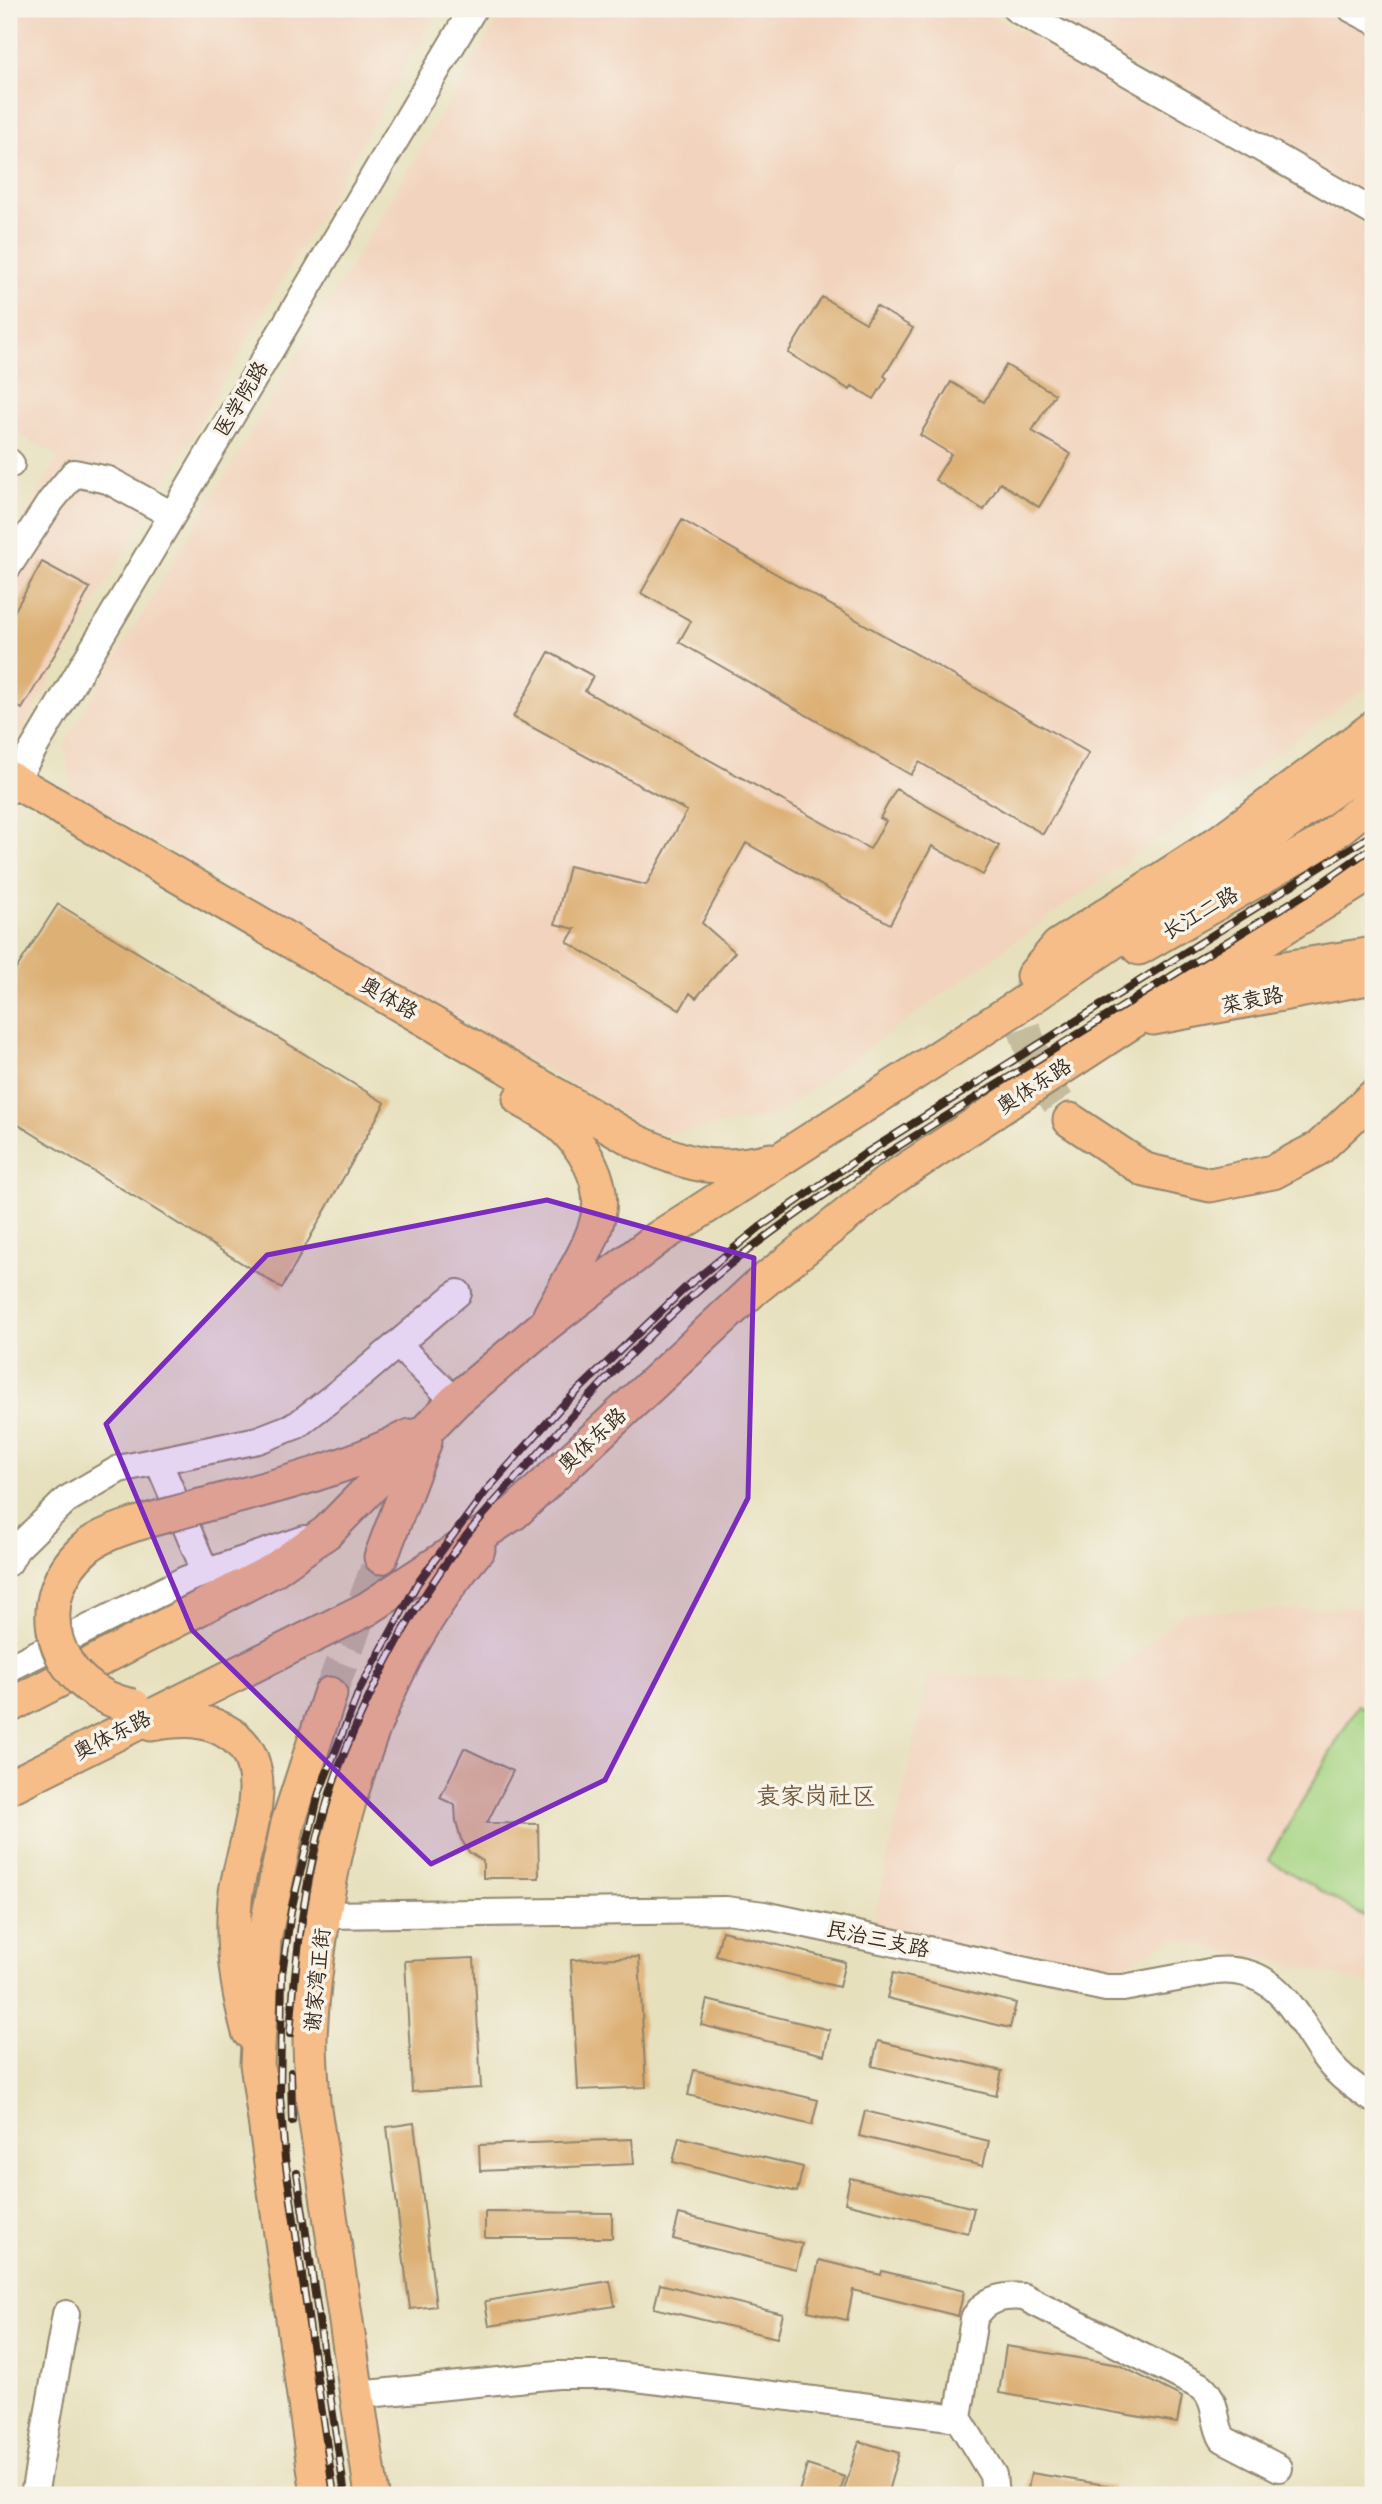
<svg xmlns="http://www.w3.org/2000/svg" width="1382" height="2504" viewBox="0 0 1382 2504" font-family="Itim,'LXGW WenKai TC',sans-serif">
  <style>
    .built { fill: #f2d4be }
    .green { fill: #a4d482; stroke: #707f50; stroke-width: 2 }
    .building { fill: #ddb076 }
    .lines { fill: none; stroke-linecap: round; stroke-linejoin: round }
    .major-tunnel { stroke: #c5bc9d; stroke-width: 33; stroke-dasharray: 33 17; stroke-linecap: butt }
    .minor-casing { stroke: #91856e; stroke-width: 30 }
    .major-casing { stroke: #91856e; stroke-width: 37 }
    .minor { stroke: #fff; stroke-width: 26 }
    .major { stroke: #f7bd88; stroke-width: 33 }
    .rail-casing { stroke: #3b2a1e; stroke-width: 8 }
    .rail { stroke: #f7f3e8; stroke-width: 5; stroke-dasharray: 16; stroke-linecap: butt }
    .major-bridge-casing { stroke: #91856e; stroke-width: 37; stroke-linecap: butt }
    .major-bridge { stroke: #f7bd88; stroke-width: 33 }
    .marked { fill: #7b2cbf; fill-opacity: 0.2; stroke: #7b2cbf; stroke-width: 5; stroke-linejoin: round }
    .labels { text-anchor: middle; stroke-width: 7; stroke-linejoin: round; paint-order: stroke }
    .street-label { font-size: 21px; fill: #3b2a1e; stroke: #f7f3e8 }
    .quarter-label { font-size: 24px; fill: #74593d; stroke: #f7f3e8 }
  </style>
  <rect width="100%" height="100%" fill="#f7f3e8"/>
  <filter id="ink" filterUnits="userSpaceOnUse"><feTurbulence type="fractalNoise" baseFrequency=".0143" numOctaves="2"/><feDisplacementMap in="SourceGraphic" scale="14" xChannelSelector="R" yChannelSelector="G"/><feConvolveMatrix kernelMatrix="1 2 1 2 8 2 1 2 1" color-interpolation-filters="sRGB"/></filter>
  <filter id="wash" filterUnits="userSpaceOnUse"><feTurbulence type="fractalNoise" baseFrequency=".00686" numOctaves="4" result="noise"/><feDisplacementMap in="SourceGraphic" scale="28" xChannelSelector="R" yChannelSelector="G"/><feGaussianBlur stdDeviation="1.57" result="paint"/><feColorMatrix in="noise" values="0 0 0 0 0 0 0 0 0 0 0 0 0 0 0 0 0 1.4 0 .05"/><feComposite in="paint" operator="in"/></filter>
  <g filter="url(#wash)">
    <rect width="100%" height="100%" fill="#e7e0bd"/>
    <path class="built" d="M 9,9 L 439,9 L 13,745 L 9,746 L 9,543 L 59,457 L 9,428 Z
      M 505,9 L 981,9 L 1373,230 L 1373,683 L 774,1116 L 657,1135 L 73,794 L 64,745 Z
      M 1032,9 L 1373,9 L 1373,201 Z
      M 1373,1608 L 1373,1984 L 1172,1938 L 1107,1975 L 873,1926 L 929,1675 L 1104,1682 L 1184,1612 Z"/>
    <path class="green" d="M 1358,1705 L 1373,1714 L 1373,1921 L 1268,1860 Z"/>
    <g id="blocks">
      <path class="building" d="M 822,297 L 866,323 L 876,306 L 913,328 L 884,376 L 887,378 L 874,399 L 852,386 L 850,390 L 788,353 Z
        M 1006,365 L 1055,394 L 1032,431 L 1071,454 L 1039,507 L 1000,483 L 984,510 L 935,480 L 951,454 L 920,435 L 951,382 L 984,402 Z
        M 682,520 L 1089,753 L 1043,834 L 919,762 L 911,775 L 679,642 L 691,621 L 641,593 Z
        M 42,562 L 90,588 L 55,654 L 22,709 L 9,702 L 9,621 Z
        M 549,652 L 593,676 L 585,691 L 870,849 L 886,821 L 880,818 L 896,789 L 999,846 L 983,875 L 932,846 L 890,924 L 746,843 L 702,923 L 735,952 L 696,998 L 690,993 L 680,1010 L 567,942 L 575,929 L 555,924 L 569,866 L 646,885 L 687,811 L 513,717 Z
        M 58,904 L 385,1103 L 282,1288 L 9,1119 L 9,980 Z
        M 464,1748 L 513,1771 L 487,1823 L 538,1824 L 539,1878 L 483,1878 L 483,1861 L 469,1852 L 461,1839 L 456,1821 L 455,1805 L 440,1798 Z
        M 722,1931 L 845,1962 L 839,1987 L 716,1956 Z
        M 639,1957 L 646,2087 L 578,2090 L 571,1960 Z
        M 474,1958 L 481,2088 L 412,2092 L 405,1961 Z
        M 893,1973 L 1016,2003 L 1010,2028 L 887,1998 Z
        M 707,2000 L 830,2030 L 824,2055 L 701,2025 Z
        M 878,2041 L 1002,2071 L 996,2096 L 872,2066 Z
        M 694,2070 L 818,2100 L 812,2125 L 688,2095 Z
        M 865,2111 L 989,2141 L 983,2166 L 859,2136 Z
        M 414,2123 L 436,2306 L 410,2309 L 387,2127 Z
        M 679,2137 L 803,2167 L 797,2192 L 673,2162 Z
        M 632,2139 L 634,2164 L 480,2171 L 479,2145 Z
        M 850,2178 L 974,2208 L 968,2233 L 845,2203 Z
        M 485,2212 L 612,2213 L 612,2238 L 485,2238 Z
        M 679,2214 L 802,2244 L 796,2269 L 673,2239 Z
        M 819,2260 L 881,2275 L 882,2271 L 964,2291 L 958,2316 L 853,2290 L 847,2320 L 808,2311 Z
        M 610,2281 L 615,2306 L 489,2326 L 485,2301 Z
        M 660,2284 L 783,2314 L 777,2338 L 654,2308 Z
        M 1006,2346 L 1119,2365 L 1182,2397 L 1177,2423 L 999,2393 Z
        M 859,2441 L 899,2453 L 887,2495 L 860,2495 L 844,2490 Z
        M 807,2465 L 845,2477 L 839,2495 L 798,2495 Z
        M 1031,2473 L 1112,2486 L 1111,2495 L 1027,2495 Z"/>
    </g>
  </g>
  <g filter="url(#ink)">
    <use href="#blocks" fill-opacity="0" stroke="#91856e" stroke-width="2"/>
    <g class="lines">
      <path class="major-tunnel" d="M 1032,979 L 1023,1025 L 1041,1077 L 1070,1120
        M 330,1694 L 381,1557"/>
      <defs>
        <path id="minor" d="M 1016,9 L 1373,212
          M 1352,9 L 1373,20
          M 9,462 L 11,464
          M 9,565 L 51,501 L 74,473 L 108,480 L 172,515
          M 9,790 L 473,9
          M 397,1344 L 455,1401
          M 158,1461 L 206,1573
          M 9,1562 L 16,1549 L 66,1500 L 119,1469 L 258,1440 L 297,1425 L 361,1375 L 458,1293
          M 9,1668 L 187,1579 L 305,1539
          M 323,1915 L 726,1910 L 764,1915 L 1106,1988 L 1123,1988 L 1215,1971 C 1280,1965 1295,2017 1327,2060 C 1340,2077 1356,2088 1373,2099
          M 358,2395 L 558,2375 L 612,2375 L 958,2418
          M 34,2495 L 66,2314
          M 995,2495 L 993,2475 L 958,2418 L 974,2319 C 984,2299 1003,2295 1024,2297 L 1202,2387 C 1218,2401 1213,2422 1223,2439 L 1279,2468"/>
        <path id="major" d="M 9,778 L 637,1142 C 690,1165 712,1173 770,1160
          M 1139,948 L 1321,843 L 1373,801
          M 1033,976 L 1058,946 L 1219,842 L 1373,728
          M 1216,979 L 1373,954
          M 1153,1018 L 1373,977
          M 520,1099 C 532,1106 546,1113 557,1122 C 583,1144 606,1181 598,1217 C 590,1251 566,1284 550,1315
          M 1070,1120 L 1145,1170 L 1210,1185 L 1273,1172 L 1319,1148 L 1373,1097
          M 200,1506 C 273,1487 343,1470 410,1436
          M 381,1557 L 425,1441
          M 9,1706 L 272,1571 L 327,1532 L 455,1401 L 545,1325 L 658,1238 L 1017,1007 L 1273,833 L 1372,762
          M 151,1724 C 181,1719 206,1717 232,1735 C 282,1770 239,1852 235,1900 C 231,1946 237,1988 249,2032
          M 9,1787 L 367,1609 L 514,1513 L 754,1289 L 890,1180 L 1130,1023 L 1373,872
          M 318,2495 L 257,2064 L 264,1939 L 288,1823 L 330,1694
          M 372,2495 L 313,2102 C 312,2081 310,2060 310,2039 C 312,1982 321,1926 332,1870 C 357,1753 399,1641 478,1549"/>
      </defs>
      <use href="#minor" class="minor-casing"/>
      <use href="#major" class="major-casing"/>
      <use href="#minor" class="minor"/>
      <use href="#major" class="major"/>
      <defs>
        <path id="rail" d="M 290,2034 C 297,1938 309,1839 346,1749 C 376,1677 413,1607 459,1545 C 484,1512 512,1483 539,1453 C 587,1398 637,1345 691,1297 C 782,1217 887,1153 990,1089 C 1097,1022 1205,955 1313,889 L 1373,847
          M 291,2072 L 292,2121
          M 297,2173 L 345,2495
          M 334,2495 L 285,2159 L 280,2097 L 282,1974 L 291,1911 L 319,1793 L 359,1691 L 417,1584 L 486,1491 L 561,1407 L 685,1288 L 760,1227 L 863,1155 L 1373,834"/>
      </defs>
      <use href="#rail" class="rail-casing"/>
      <use href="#rail" class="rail"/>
      <defs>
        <path id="major-bridge" d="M 134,1706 C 53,1692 23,1598 89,1545 C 114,1526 169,1516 200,1506"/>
      </defs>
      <use href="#major-bridge" class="major-bridge-casing"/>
      <use href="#major-bridge" class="major-bridge"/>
    </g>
  </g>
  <path class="marked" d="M 547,1200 L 754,1258 L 748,1498 L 605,1780 L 431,1864 L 192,1630 L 106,1424 L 267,1255 Z"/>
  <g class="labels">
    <g class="street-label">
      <text transform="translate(241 399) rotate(-59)" y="7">医学院路</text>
      <text transform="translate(1200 913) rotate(-30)" y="7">长江二路</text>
      <text transform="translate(389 998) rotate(30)" y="7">奥体路</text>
      <text transform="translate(1252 1000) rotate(-11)" y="7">菜袁路</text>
      <text transform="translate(1034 1086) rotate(-33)" y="7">奥体东路</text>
      <text transform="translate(592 1440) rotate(-43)" y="7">奥体东路</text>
      <text transform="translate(112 1735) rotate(-27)" y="7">奥体东路</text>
      <text transform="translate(878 1939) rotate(12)" y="7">民治三支路</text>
      <text transform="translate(317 1980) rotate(-84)" y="7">谢家湾正街</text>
    </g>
    <g class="quarter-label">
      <text x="816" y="1804">袁家岗社区</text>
    </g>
  </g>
  <rect width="1382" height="2504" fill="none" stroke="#f7f3e8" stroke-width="35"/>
</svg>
